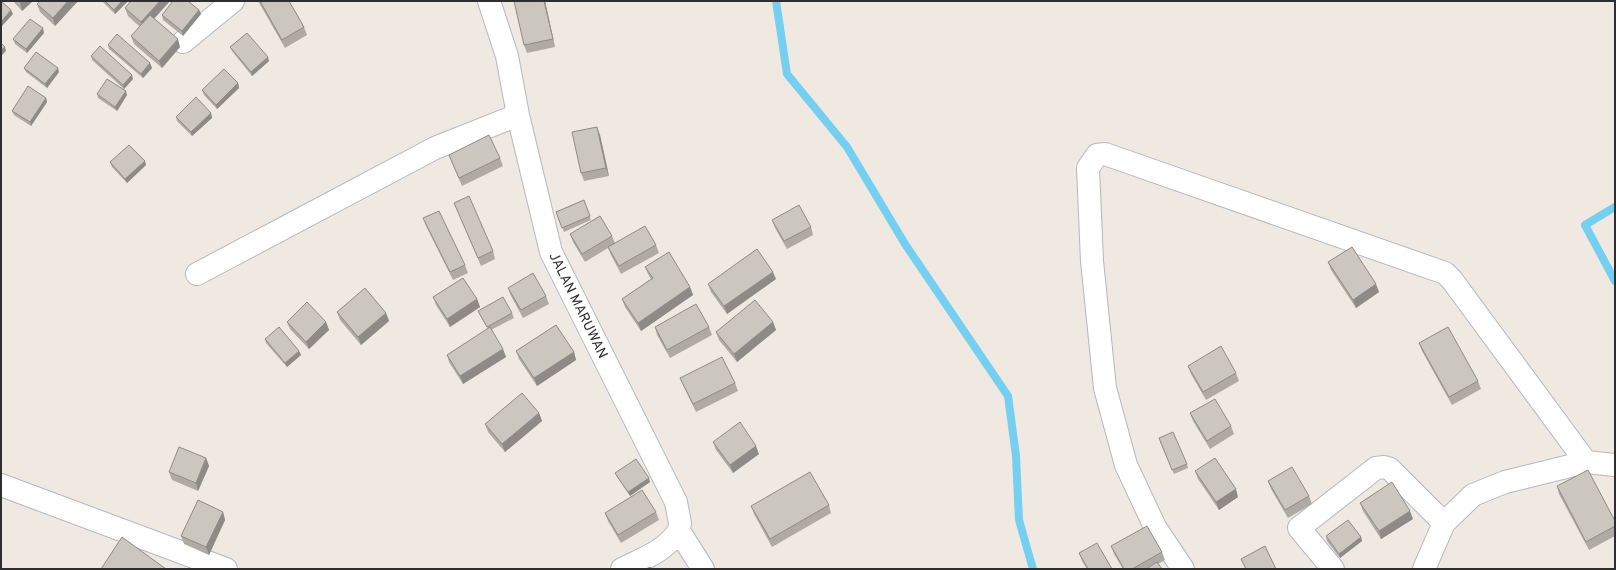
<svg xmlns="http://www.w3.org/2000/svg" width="1616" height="570" viewBox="0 0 1616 570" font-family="Overpass,sans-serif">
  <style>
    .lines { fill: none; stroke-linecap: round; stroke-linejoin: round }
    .stream { stroke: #75cff0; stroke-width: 8 }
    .street-casing { stroke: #b4b7c1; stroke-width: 24 }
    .street { stroke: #fff; stroke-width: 22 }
    .wall { fill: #afaba4 }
    .shaded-wall { fill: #8e8b86 }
    .building { fill: #cbc7bf; stroke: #8e8b86 }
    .labels { text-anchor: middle; stroke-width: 3.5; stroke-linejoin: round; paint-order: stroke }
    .street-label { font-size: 14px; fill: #2e2e2e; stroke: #fff }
  </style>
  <rect width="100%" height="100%" fill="#efe9e1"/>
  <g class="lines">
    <path class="stream" d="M 776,1 L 787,74 L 847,147 L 905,244 L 1008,396 L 1016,456 L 1019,520 L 1033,569
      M 1615,207 L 1585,225 L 1615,281"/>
    <defs>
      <path id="street" d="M 489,1 L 507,56 L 518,115 L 551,252 L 676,502 L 680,523 L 679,531 L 703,569
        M 183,42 L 233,1
        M 197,274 L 435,148 L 518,115
        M 1,485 L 226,569
        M 622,569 C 646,557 662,553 679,531
        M 1183,569 L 1155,527 L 1126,465 L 1105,388 L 1092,261 L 1088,168 L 1097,155 L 1105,154 L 1445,273 L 1452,280 L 1586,462
        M 1333,569 L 1299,528 L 1376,468 L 1384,467 L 1390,469 L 1444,523
        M 1424,569 L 1444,523 L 1473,495 L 1505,482 L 1586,462 L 1615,465"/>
    </defs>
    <use href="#street" class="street-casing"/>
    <use href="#street" class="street"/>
  </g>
  <path class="wall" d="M 13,1 L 33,1 L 22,11 Z
    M 40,1 L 78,1 L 55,26 L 40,12 L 37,4 Z
    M 102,1 L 128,1 L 115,14 Z
    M 131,1 L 170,1 L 154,18 L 180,47 L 162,68 L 134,44 L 131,36 L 140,27 L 128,16 L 125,8 Z
    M 258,1 L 289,1 L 304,27 L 307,35 L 285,48 Z
    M 545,1 L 555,47 L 527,53 L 524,45 Z
    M 199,10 L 201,14 L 183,36 L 163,20 L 162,15 Z
    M 44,33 L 27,53 L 15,44 L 13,39 Z
    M 108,45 L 150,63 L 152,68 L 143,78 L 109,49 Z
    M 230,47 L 269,61 L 252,76 L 232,51 Z
    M 91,56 L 133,79 L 124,89 L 92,60 Z
    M 24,68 L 59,72 L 47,88 L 26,72 Z
    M 238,83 L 239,88 L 217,109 L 204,95 L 202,90 Z
    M 97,94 L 127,95 L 117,111 L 98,98 Z
    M 46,98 L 47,102 L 31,126 L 14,115 L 12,111 Z
    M 211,113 L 212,118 L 192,136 L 177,121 L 176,117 Z
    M 600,135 L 609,176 L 584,181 L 581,173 Z
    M 449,155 L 500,158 L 503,166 L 462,186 L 452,163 Z
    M 110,162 L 146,165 L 127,183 L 112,167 Z
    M 584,200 L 591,220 L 564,232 L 556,212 Z
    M 454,203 L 493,251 L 495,259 L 481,266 Z
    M 423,218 L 465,265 L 468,273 L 453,280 L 426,226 Z
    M 772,220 L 811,227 L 813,235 L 787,249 L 775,228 Z
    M 570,234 L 612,236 L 615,243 L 656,245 L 659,253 L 621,274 L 611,255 L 608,248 L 585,262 L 573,242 Z
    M 1328,262 L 1379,292 L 1356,308 L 1331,270 Z
    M 645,267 L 690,287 L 693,295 L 641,331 L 625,307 L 622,299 L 651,279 L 648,274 Z
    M 776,279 L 727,314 L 711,292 L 708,284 Z
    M 508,288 L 546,296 L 549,304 L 523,318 L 511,296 Z
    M 433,297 L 477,299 L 480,307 L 450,327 L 436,305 Z
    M 478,311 L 512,313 L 514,318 L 491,330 L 506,357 L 463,384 L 449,362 L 447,355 L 488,329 L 480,315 Z
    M 337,312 L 386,313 L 389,321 L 361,345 L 340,320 Z
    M 287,322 L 326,322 L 329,330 L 309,349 L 290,329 Z
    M 773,322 L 776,330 L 737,362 L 719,340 L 716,332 Z
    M 655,327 L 709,327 L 712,335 L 670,358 L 657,335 Z
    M 265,339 L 299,351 L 301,355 L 287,367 L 266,343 Z
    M 1419,343 L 1478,381 L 1481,389 L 1452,405 L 1422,351 Z
    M 516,351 L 574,352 L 576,360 L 537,386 L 519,359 Z
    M 1188,366 L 1236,373 L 1239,381 L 1206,400 L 1191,374 Z
    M 680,378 L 735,383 L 738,391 L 696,412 L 683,385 Z
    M 539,413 L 542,421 L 505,452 L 488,432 L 485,424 Z
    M 1190,413 L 1231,426 L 1234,434 L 1210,449 L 1193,421 Z
    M 713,442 L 759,454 L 733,473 L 716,450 Z
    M 1160,442 L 1187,464 L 1188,468 L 1174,474 Z
    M 206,458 L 209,466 L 198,491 L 172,480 L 169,472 Z
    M 1195,471 L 1238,497 L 1219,510 L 1198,479 Z
    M 615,473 L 650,482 L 630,496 L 617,477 Z
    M 1268,481 L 1309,496 L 1312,504 L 1288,518 L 1271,489 Z
    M 1557,486 L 1615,521 L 1615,536 L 1589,550 L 1559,494 Z
    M 1360,503 L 1413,519 L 1381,539 L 1363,511 Z
    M 829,505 L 831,513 L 772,547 L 754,514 L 751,506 Z
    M 223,512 L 225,520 L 209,555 L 184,544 L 181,536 Z
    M 656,512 L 659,520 L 621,543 L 608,521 L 605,513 Z
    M 1326,536 L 1361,537 L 1362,541 L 1340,558 L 1327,541 Z
    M 1111,546 L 1162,552 L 1165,560 L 1158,564 L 1162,569 L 1123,569 L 1114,554 Z
    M 1079,553 L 1112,569 L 1087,569 L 1082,561 Z"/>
  <path class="shaded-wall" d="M 22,1 L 33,1 L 22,11 L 20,3 Z
    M 68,1 L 78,1 L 55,26 L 53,18 Z
    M 122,1 L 128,1 L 115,14 L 114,10 Z
    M 160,1 L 170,1 L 144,30 L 141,22 Z
    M 544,1 L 545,1 L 555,47 L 553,39 Z
    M 11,10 L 13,14 L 2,26 L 1,22 Z
    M 199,10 L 201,14 L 183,36 L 182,31 Z
    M 43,28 L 44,33 L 27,53 L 26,49 Z
    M 178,39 L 180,47 L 162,68 L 159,61 Z
    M 5,47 L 6,51 L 1,56 L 1,50 Z
    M 268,57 L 269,61 L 252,76 L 251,72 Z
    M 150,63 L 152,68 L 143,78 L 141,74 Z
    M 58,68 L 59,72 L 47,88 L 45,84 Z
    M 132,75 L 133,79 L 124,89 L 123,85 Z
    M 238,83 L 239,88 L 217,109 L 216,105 Z
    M 126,91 L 127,95 L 117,111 L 115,107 Z
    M 46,98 L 47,102 L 31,126 L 30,122 Z
    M 211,113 L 212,118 L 192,136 L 191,132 Z
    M 597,127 L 600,135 L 609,176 L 606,168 Z
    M 145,161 L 146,165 L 127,183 L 125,179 Z
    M 773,272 L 776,279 L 727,314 L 724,306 Z
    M 1376,284 L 1379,292 L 1356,308 L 1353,300 Z
    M 690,287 L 693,295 L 641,331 L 638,323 Z
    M 477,299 L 480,307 L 450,327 L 447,319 Z
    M 386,313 L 389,321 L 361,345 L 358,337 Z
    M 326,322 L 329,330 L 309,349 L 306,342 Z
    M 773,322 L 776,330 L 737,362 L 734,354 Z
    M 503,349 L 506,357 L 463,384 L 460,376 Z
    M 299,351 L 301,355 L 287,367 L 285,363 Z
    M 574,352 L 576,360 L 537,386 L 534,378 Z
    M 539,413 L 542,421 L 505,452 L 502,444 Z
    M 756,446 L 759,454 L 733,473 L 730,465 Z
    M 206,458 L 209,466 L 198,491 L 196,483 Z
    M 649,478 L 650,482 L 630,496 L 628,492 Z
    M 1236,489 L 1238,497 L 1219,510 L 1216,502 Z
    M 1410,511 L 1413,519 L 1381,539 L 1379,531 Z
    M 223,512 L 225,520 L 209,555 L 206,547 Z
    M 1361,537 L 1362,541 L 1340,558 L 1339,554 Z"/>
  <path class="building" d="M 1,1 L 11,10 L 1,22 Z
    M 40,1 L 68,1 L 53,18 L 37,4 Z
    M 105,1 L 122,1 L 114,10 Z
    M 131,1 L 160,1 L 141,22 L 125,8 Z
    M 173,1 L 188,1 L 199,10 L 182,31 L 162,15 Z
    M 260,1 L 289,1 L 304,27 L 282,40 Z
    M 514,1 L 544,1 L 553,39 L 524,45 Z
    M 150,15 L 178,39 L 159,61 L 131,36 Z
    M 30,19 L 43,28 L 26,49 L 13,39 Z
    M 247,33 L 268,57 L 251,72 L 230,47 Z
    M 117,34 L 150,63 L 141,74 L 108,45 Z
    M 1,43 L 5,47 L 1,50 Z
    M 100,46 L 132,75 L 123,85 L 91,56 Z
    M 36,52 L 58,68 L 45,84 L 24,68 Z
    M 224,69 L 238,83 L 216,105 L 202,90 Z
    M 107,79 L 126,91 L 115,107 L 97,94 Z
    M 28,86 L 46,98 L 30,122 L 12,111 Z
    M 196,97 L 211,113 L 191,132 L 176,117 Z
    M 597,127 L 606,168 L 581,173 L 572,132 Z
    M 489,135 L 500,158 L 459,178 L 449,155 Z
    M 129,145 L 145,161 L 125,179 L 110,162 Z
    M 469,196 L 493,251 L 478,258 L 454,203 Z
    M 584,200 L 590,216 L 562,228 L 556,212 Z
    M 799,205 L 811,227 L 784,241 L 772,220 Z
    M 439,211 L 465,265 L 450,272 L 423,218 Z
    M 600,216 L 612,236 L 582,254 L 570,234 Z
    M 645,226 L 656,245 L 619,266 L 608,247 Z
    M 1352,247 L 1376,284 L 1353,300 L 1328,262 Z
    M 757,249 L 773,272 L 724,306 L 708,284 Z
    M 669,252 L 690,287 L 638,323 L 622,299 L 653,278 L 645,267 Z
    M 533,273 L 546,296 L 521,310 L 508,288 Z
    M 463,278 L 477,299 L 447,319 L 433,297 Z
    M 365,288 L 386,313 L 358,337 L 337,312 Z
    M 503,297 L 512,313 L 487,327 L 478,311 Z
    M 755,300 L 773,322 L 734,354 L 716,332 Z
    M 307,302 L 326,322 L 306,342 L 287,322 Z
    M 696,304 L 709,327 L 667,350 L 655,327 Z
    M 556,325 L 574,352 L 534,378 L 516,351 Z
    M 279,327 L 299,351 L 285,363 L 265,339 Z
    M 490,327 L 503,349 L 460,376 L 447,355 Z
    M 1448,327 L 1478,381 L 1449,397 L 1419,343 Z
    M 1221,346 L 1236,373 L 1203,392 L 1188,366 Z
    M 722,357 L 735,383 L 693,404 L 680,378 Z
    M 522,393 L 539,413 L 502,444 L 485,424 Z
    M 1215,399 L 1231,426 L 1207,441 L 1190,413 Z
    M 740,422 L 756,446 L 730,465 L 713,442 Z
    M 1173,432 L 1187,464 L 1172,470 L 1159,438 Z
    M 179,447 L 206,458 L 196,483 L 169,472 Z
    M 1215,458 L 1236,489 L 1216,502 L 1195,471 Z
    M 636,459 L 649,478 L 628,492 L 615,473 Z
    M 1292,467 L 1309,496 L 1285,510 L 1268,481 Z
    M 1588,470 L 1615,521 L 1615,526 L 1586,542 L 1557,486 Z
    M 810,472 L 829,505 L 770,539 L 751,506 Z
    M 1392,482 L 1410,511 L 1379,531 L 1360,503 Z
    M 642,490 L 656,512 L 618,535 L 605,513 Z
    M 198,500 L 223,512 L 206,547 L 181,536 Z
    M 1348,520 L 1361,537 L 1339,554 L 1326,536 Z
    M 1147,526 L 1162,552 L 1132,569 L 1124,569 L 1111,546 Z
    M 122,537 L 166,569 L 101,569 Z
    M 1097,543 L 1112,569 L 1088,569 L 1079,553 Z
    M 1265,546 L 1276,569 L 1246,569 L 1241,559 Z
    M 1157,562 L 1162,569 L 1146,569 Z
    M 650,567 L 651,569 L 646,569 Z"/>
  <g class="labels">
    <g class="street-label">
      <text transform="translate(579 305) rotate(64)" y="5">JALAN MARUWAN</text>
    </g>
  </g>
  <rect width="1616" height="570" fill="none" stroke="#2e2e2e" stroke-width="4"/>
</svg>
